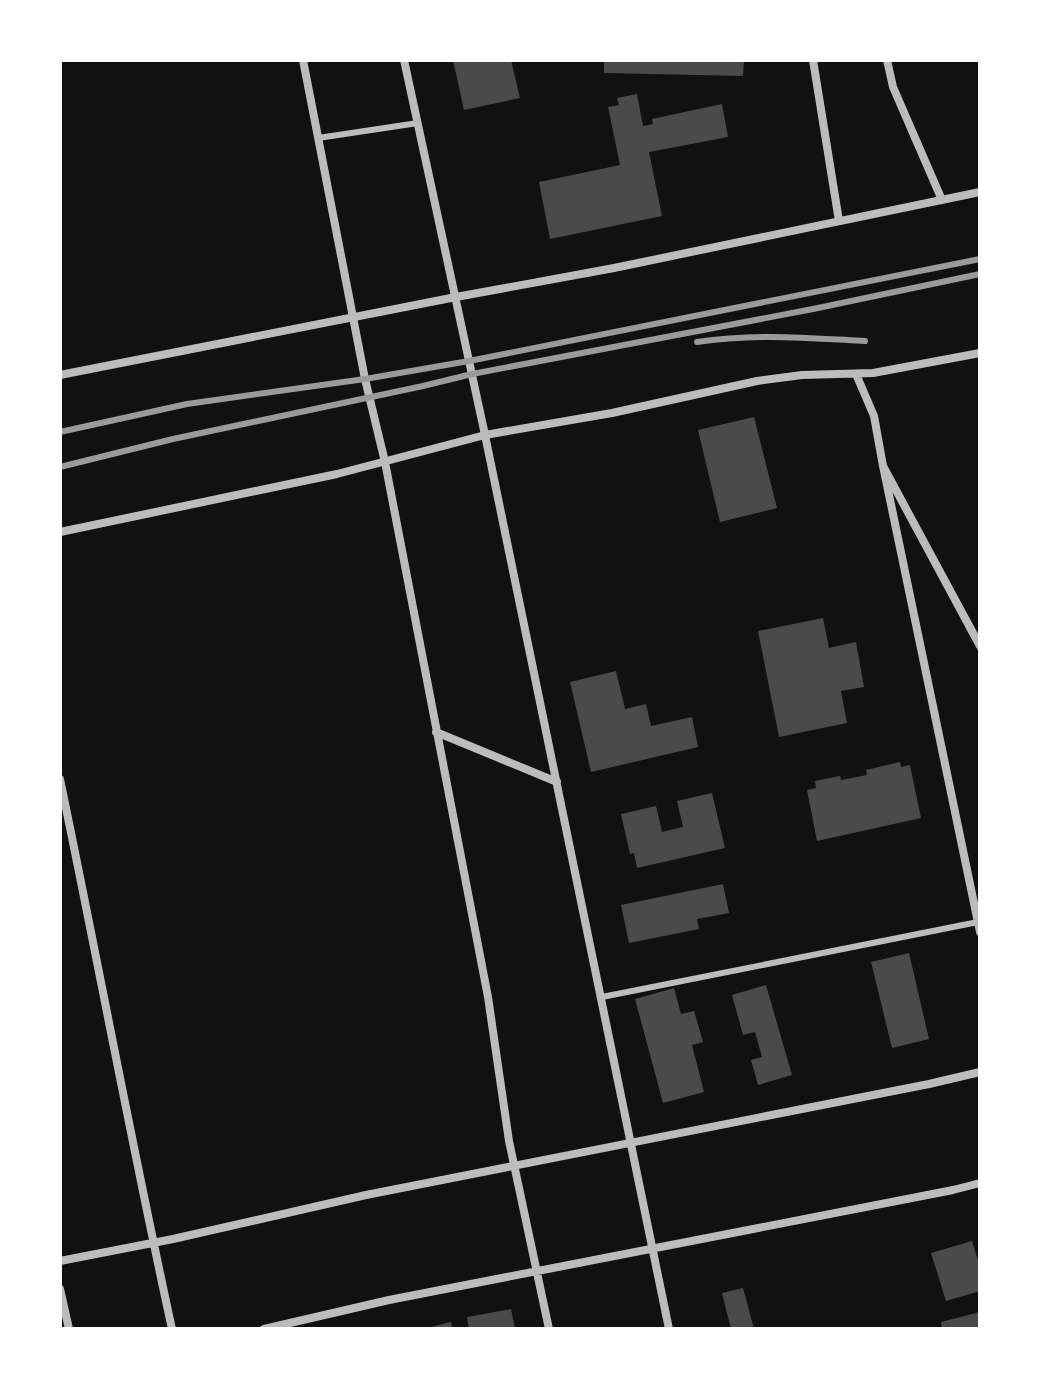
<svg xmlns="http://www.w3.org/2000/svg" width="1040" height="1389" viewBox="0 0 1040 1389" font-family="'Roboto Condensed',sans-serif">
  <style>
    .building { fill: #4a4a4a }
    .lines { fill: none; stroke-linecap: round; stroke-linejoin: round }
    .service { stroke: #bcbcbc; stroke-width: 6 }
    .minor { stroke: #bcbcbc; stroke-width: 8 }
    .rail { stroke: #9a9a9a; stroke-width: 6 }
  </style>
  <rect width="100%" height="100%" fill="#111"/>
  <path class="building" d="M 453,60 L 511,60 L 520,98 L 464,110 Z
    M 604,60 L 744,60 L 743,76 L 604,73 Z
    M 637,94 L 643,126 L 653,124 L 652,119 L 722,104 L 728,137 L 649,152 L 662,216 L 550,239 L 539,182 L 620,165 L 608,107 L 619,105 L 617,98 Z
    M 754,417 L 777,508 L 720,522 L 698,430 Z
    M 823,618 L 829,648 L 856,642 L 864,687 L 841,691 L 847,723 L 779,737 L 758,631 Z
    M 616,671 L 625,709 L 646,704 L 651,726 L 692,717 L 698,747 L 591,772 L 570,682 Z
    M 900,762 L 901,767 L 910,765 L 921,818 L 817,841 L 807,790 L 816,788 L 815,781 L 840,776 L 841,780 L 867,775 L 866,770 Z
    M 712,793 L 725,848 L 637,868 L 634,853 L 630,854 L 621,814 L 656,806 L 662,832 L 683,827 L 677,801 Z
    M 723,884 L 729,913 L 697,919 L 699,929 L 629,943 L 621,905 Z
    M 909,953 L 929,1039 L 892,1048 L 871,962 Z
    M 766,985 L 792,1075 L 758,1085 L 751,1060 L 762,1057 L 755,1032 L 743,1035 L 732,995 Z
    M 674,988 L 681,1014 L 694,1011 L 703,1042 L 692,1045 L 704,1092 L 663,1103 L 635,999 Z
    M 972,1241 L 980,1267 L 980,1291 L 946,1301 L 931,1253 Z
    M 743,1288 L 754,1329 L 731,1329 L 722,1293 Z
    M 511,1309 L 515,1329 L 469,1329 L 467,1317 Z
    M 980,1312 L 980,1329 L 942,1329 L 941,1322 Z
    M 451,1322 L 453,1329 L 426,1329 L 426,1328 Z"/>
  <g class="lines">
    <path class="service" d="M 318,138 L 418,123
      M 602,997 L 978,922"/>
    <path class="minor" d="M 303,60 L 365,379 L 385,462 L 488,997 L 509,1141 L 549,1329
      M 404,60 L 485,435 L 669,1329
      M 813,60 L 839,221
      M 887,60 L 893,87 L 942,200
      M 856,374 L 874,416 L 883,466 L 980,646
      M 60,375 L 456,297 L 614,268 L 980,192
      M 883,466 L 980,932
      M 60,532 L 337,474 L 485,435 L 612,413 L 757,381 L 802,375 L 873,373 L 980,353
      M 436,732 L 557,782
      M 60,779 C 98,962 132,1146 172,1329
      M 60,1261 L 173,1239 L 366,1195 L 929,1084 L 980,1072
      M 60,1289 L 69,1329
      M 264,1329 L 389,1300 L 953,1190 L 980,1183"/>
    <path class="rail" d="M 697,342 C 753,333 809,338 865,341
      M 60,432 L 187,404 L 365,379 L 469,361 L 980,259
      M 60,467 L 173,439 L 423,386 L 472,374 L 813,309 L 980,274"/>
  </g>
  <rect width="1040" height="1389" fill="none" stroke="#ffffff" stroke-width="124"/>
</svg>
